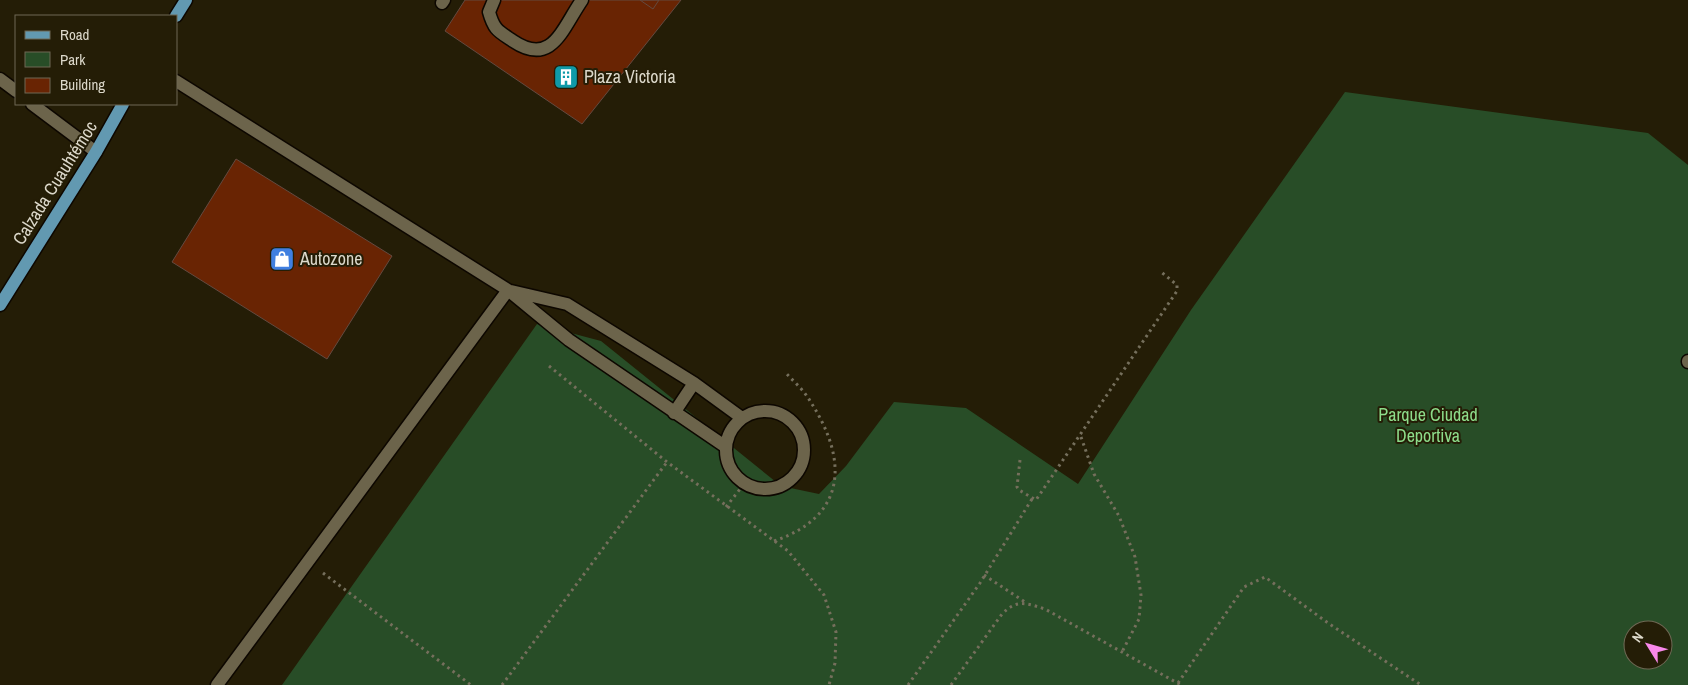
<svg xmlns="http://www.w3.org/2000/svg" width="1688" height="685" viewBox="0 0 1688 685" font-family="'Archivo Narrow',sans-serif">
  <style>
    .green { fill: #284d27; fill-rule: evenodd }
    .building { fill: #692403; stroke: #644a40 }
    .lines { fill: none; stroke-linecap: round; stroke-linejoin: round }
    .minor-casing { stroke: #0d0700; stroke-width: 15 }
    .major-casing { stroke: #0d0700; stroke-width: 15 }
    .path { stroke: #756f5c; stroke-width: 3; stroke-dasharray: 2.5 4; stroke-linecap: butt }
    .minor { stroke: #6c644b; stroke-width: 12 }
    .major { stroke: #6299b1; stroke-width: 12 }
    .labels { text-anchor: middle; stroke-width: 4; stroke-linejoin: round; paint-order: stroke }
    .poi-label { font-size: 18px; fill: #dcd8ca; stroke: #241d06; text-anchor: start }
    .street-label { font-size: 18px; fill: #dcd8ca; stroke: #241d06 }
    .park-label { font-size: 18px; fill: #8ddc8a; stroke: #241d06 }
  </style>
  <rect width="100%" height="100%" fill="#241d06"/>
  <path class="green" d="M 1345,92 L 1648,133 L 1688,165 L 1688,685 L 282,685 L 537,324 L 601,341 L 781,486 L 819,494 L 846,466 L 894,402 L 966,408 L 1078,484 L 1191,310 ZM 1633,630 L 1663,630 L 1663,660 L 1633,660 Z"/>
  <path class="building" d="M 465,0 L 681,0 L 582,124 L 445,31 Z
    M 640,0 L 659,0 L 653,9 Z
    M 236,159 L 392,256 L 327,359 L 172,262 Z"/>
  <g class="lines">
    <defs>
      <path id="minor" d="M 494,0 L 489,12 C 494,30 498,31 513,41 C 552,67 562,29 582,0
        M 442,3 L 444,0
        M 0,79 L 16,91
        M 176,81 L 508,290 L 569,340 L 726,447
        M 32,104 L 96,152
        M 511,291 L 567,304 L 694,383 L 742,418
        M 1688,361 L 1688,362
        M726 450a39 39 0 1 1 78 0a39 39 0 1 1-78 0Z
        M 674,413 L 694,383
        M 217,685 L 508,290"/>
      <path id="major" d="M 176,16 L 186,0
        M 0,305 L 96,152 L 123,104"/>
    </defs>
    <use href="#minor" class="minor-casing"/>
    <use href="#major" class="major-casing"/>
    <path class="path" d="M 549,366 L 667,462 L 788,551 L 824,595 L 836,632 L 835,663 L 829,685
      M 1081,437 L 1094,474 L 1119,516 L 1135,557 L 1141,595 L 1139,619 L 1122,652
      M 1020,460 L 1017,487 L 1019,490 L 1036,500 L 1177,291 L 1177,285 L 1160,271
      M 726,507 L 744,484
      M 774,541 C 848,516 848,459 810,401 C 804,390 793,381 785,372
      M 323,573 L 471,685
      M 984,575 L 1025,602
      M 1178,683 L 1244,587 L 1265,577 L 1328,623 L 1421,685
      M 502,685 L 667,462
      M 908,685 L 980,583 L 1032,499
      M 951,685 L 1002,614 C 1017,599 1026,603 1045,609 L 1181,685"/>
    <use href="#minor" class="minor"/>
    <use href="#major" class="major"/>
  </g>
  <defs>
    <symbol id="building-square" viewBox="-11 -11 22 22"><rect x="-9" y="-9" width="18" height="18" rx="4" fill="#0f9aa8" stroke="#241d06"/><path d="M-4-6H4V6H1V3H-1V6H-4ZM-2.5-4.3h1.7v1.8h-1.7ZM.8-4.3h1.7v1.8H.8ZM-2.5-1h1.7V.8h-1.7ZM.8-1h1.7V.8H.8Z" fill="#fff"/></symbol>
    <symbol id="shop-square" viewBox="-11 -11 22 22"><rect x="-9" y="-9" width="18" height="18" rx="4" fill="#3f7fe0" stroke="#241d06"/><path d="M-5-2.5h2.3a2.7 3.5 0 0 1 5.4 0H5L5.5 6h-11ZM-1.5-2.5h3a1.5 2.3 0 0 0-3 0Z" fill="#fff"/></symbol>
  </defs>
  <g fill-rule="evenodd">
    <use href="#building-square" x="552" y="63" width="28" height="28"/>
    <use href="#shop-square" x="268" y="245" width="28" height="28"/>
  </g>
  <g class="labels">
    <g class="poi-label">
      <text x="584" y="83">Plaza Victoria</text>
      <text x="300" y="265">Autozone</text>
    </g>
    <g class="street-label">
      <text transform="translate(55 183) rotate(-58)" y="6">Calzada Cuauhtémoc</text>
    </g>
    <g class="park-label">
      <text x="1428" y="421">Parque Ciudad<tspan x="1428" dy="21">Deportiva</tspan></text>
    </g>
  </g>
  <rect x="15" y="15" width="162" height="90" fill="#241d06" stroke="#6e6854"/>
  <rect x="25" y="31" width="25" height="8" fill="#6299b1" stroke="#6e6854"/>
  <text x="60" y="40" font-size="15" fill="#dcd8ca">Road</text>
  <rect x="25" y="52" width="25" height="15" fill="#284d27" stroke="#6e6854"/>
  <text x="60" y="65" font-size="15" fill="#dcd8ca">Park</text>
  <rect x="25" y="78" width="25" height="15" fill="#692403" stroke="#6e6854"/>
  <text x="60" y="90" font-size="15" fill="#dcd8ca">Building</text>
  <g transform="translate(1648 645) rotate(307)"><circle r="24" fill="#241d06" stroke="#6e6854"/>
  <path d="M0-4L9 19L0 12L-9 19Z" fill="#f888ea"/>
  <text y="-8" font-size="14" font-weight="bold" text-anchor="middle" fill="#dcd8ca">N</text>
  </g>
</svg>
